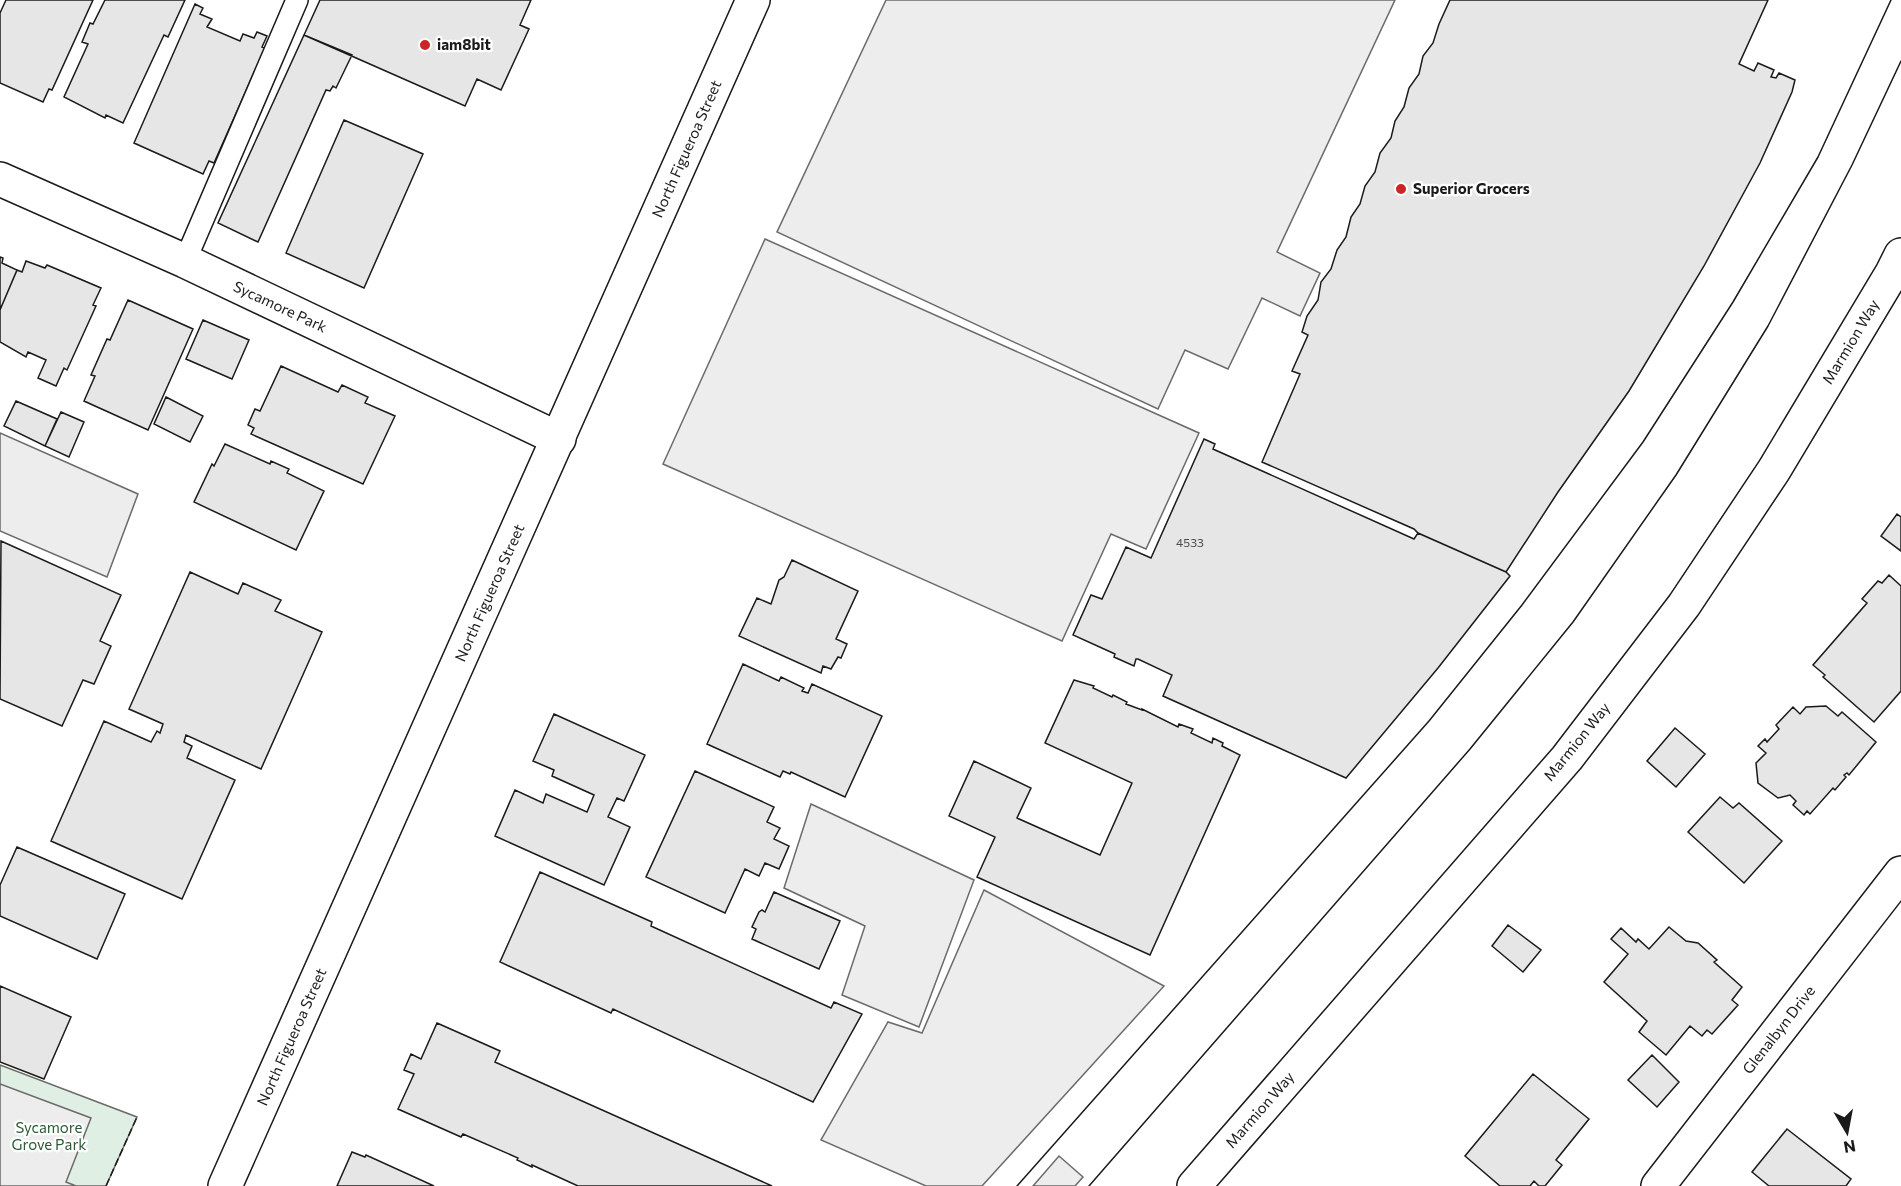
<svg xmlns="http://www.w3.org/2000/svg" width="1901" height="1186" viewBox="0 0 1901 1186" font-family="Commissioner,sans-serif">
  <style>
    .green { fill: #e0efe3; stroke: #6a6a6a; stroke-width: 1.5 }
    .parking { fill: #ededed; stroke: #6a6a6a; stroke-width: 1.5 }
    .building { fill: #e6e6e6; stroke: #1a1a1a; stroke-width: 1.5 }
    .lines { fill: none; stroke-linecap: round; stroke-linejoin: round }
    .lane-casing { stroke: #1a1a1a; stroke-width: 24 }
    .street-casing { stroke: #1a1a1a; stroke-width: 36 }
    .secondary-casing { stroke: #1a1a1a; stroke-width: 36 }
    .lane { stroke: #fff; stroke-width: 21 }
    .street { stroke: #fff; stroke-width: 33 }
    .secondary { stroke: #fff; stroke-width: 33 }
    .tram { stroke: #1a1a1a; stroke-width: 1.5 }
    .fence { stroke: #1a1a1a; stroke-width: 1.5; stroke-dasharray: 8 3; stroke-linecap: butt }
    .poi-dot { fill: #c62828; stroke: #fff; stroke-width: 2 }
    .labels { text-anchor: middle; stroke-width: 4.5; stroke-linejoin: round; paint-order: stroke }
    .number-label { font-size: 12px; fill: #4d4d4d }
    .poi-label { font-size: 15px; font-weight: bold; fill: #1a1a1a; stroke: #fff; text-anchor: start }
    .street-label { font-size: 15px; fill: #1a1a1a; stroke: #fff }
    .park-label { font-size: 15px; fill: #2b5a34; stroke: #fff }
  </style>
  <rect width="100%" height="100%" fill="#fff"/>
  <path class="green" d="M 0,1065 L 137,1117 L 106,1186 L 0,1186 Z"/>
  <path class="parking" d="M 886,0 L 1395,0 L 1277,252 L 1320,273 L 1300,316 L 1262,298 L 1228,369 L 1185,350 L 1158,409 L 777,232 Z
    M 765,239 L 1199,433 L 1146,549 L 1111,534 L 1062,641 L 663,464 Z
    M 0,433 L 138,494 L 107,577 L 0,531 Z
    M 811,804 L 974,880 L 919,1027 L 842,995 L 865,926 L 784,888 Z
    M 984,890 L 1164,986 L 982,1186 L 926,1186 L 821,1140 L 888,1022 L 922,1033 Z
    M 0,1084 L 91,1118 L 66,1182 L 76,1186 L 0,1186 Z
    M 1059,1156 L 1083,1177 L 1075,1186 L 1033,1186 Z"/>
  <path class="building" d="M 6,0 L 93,0 L 52,90 L 49,89 L 43,102 L 0,83 L 0,13 Z
    M 105,0 L 185,0 L 168,37 L 164,35 L 123,123 L 106,115 L 105,118 L 64,97 L 88,44 L 82,42 L 90,23 L 93,24 Z
    M 320,0 L 531,0 L 520,25 L 529,29 L 501,90 L 477,79 L 465,106 L 304,35 Z
    M 1450,0 L 1768,0 L 1739,64 L 1754,71 L 1758,63 L 1774,70 L 1771,77 L 1776,78 L 1779,73 L 1795,80 L 1792,92 L 1760,163 L 1704,266 L 1629,391 L 1558,492 L 1506,572 L 1418,533 L 1414,529 L 1262,462 L 1300,374 L 1292,371 L 1308,335 L 1302,332 L 1307,316 L 1318,300 L 1321,282 L 1331,269 L 1337,250 L 1346,237 L 1351,217 L 1360,204 L 1365,186 L 1375,172 L 1380,153 L 1391,138 L 1395,121 L 1404,107 L 1409,88 L 1419,74 L 1423,56 L 1433,43 L 1439,24 Z
    M 195,4 L 203,8 L 200,14 L 212,19 L 207,27 L 240,41 L 243,34 L 254,38 L 257,32 L 267,36 L 262,47 L 265,48 L 214,163 L 209,161 L 203,174 L 134,143 Z
    M 304,35 L 352,55 L 336,88 L 333,86 L 330,91 L 326,90 L 258,242 L 218,223 Z
    M 344,120 L 423,154 L 364,288 L 286,253 Z
    M 0,257 L 3,258 L 2,263 L 17,270 L 0,310 Z
    M 26,261 L 45,268 L 47,265 L 101,288 L 93,305 L 96,306 L 67,370 L 64,368 L 56,386 L 38,378 L 46,360 L 28,352 L 26,357 L 0,342 L 0,310 L 17,270 L 22,272 Z
    M 128,300 L 193,329 L 148,430 L 84,401 L 95,376 L 91,375 L 107,339 L 110,340 Z
    M 203,320 L 249,340 L 232,379 L 186,359 Z
    M 281,366 L 338,392 L 342,385 L 368,397 L 365,403 L 395,416 L 363,484 L 251,434 L 254,428 L 248,425 L 255,409 L 260,411 Z
    M 166,397 L 203,416 L 190,442 L 154,424 Z
    M 16,401 L 57,419 L 45,446 L 4,426 Z
    M 61,412 L 84,422 L 69,457 L 45,446 Z
    M 1204,439 L 1215,444 L 1213,449 L 1414,539 L 1418,533 L 1506,572 L 1510,576 L 1438,668 L 1346,778 L 1163,696 L 1172,675 L 1138,659 L 1136,659 L 1134,666 L 1114,657 L 1115,654 L 1073,635 L 1091,595 L 1102,599 L 1126,547 L 1151,558 Z
    M 225,444 L 270,464 L 271,461 L 289,469 L 287,473 L 324,491 L 296,550 L 194,502 L 212,464 L 214,466 Z
    M 1897,514 L 1901,517 L 1901,551 L 1881,536 Z
    M 1,541 L 121,595 L 100,641 L 111,646 L 94,684 L 83,680 L 62,726 L 0,699 Z
    M 792,560 L 858,591 L 836,639 L 847,644 L 841,658 L 838,657 L 831,669 L 823,666 L 821,673 L 739,636 L 757,598 L 771,604 L 779,580 L 784,577 Z
    M 190,572 L 238,594 L 243,583 L 281,600 L 275,611 L 322,632 L 261,769 L 186,735 L 184,742 L 192,746 L 187,758 L 235,780 L 182,899 L 51,841 L 104,721 L 151,742 L 157,731 L 160,733 L 163,724 L 129,709 Z
    M 1889,575 L 1901,586 L 1901,691 L 1874,722 L 1823,677 L 1825,675 L 1813,665 L 1867,603 L 1862,599 L 1878,581 L 1882,583 Z
    M 743,664 L 779,681 L 781,677 L 804,688 L 802,691 L 808,693 L 812,684 L 882,716 L 845,797 L 791,772 L 790,774 L 783,771 L 780,777 L 707,744 Z
    M 1074,680 L 1094,686 L 1093,688 L 1112,697 L 1113,695 L 1127,702 L 1126,704 L 1142,710 L 1142,709 L 1178,727 L 1179,724 L 1193,729 L 1191,733 L 1212,743 L 1213,738 L 1223,743 L 1222,746 L 1240,755 L 1150,955 L 977,877 L 995,837 L 949,816 L 974,761 L 1031,788 L 1017,818 L 1100,855 L 1132,783 L 1045,743 Z
    M 1826,706 L 1838,716 L 1842,712 L 1876,742 L 1849,775 L 1847,773 L 1844,775 L 1846,777 L 1835,790 L 1833,788 L 1810,814 L 1807,811 L 1804,815 L 1793,805 L 1796,801 L 1790,795 L 1778,798 L 1758,783 L 1756,763 L 1766,753 L 1758,746 L 1765,739 L 1767,742 L 1779,729 L 1776,725 L 1793,707 L 1800,714 L 1806,707 Z
    M 554,714 L 645,755 L 624,801 L 617,798 L 608,817 L 630,827 L 604,885 L 495,836 L 515,790 L 543,803 L 546,794 L 587,812 L 594,795 L 552,776 L 554,770 L 533,761 Z
    M 1675,728 L 1705,754 L 1676,787 L 1647,761 Z
    M 695,771 L 774,807 L 767,822 L 780,828 L 774,839 L 789,846 L 779,869 L 765,863 L 759,876 L 745,869 L 725,913 L 646,877 Z
    M 1720,797 L 1733,808 L 1739,803 L 1782,841 L 1744,883 L 1688,832 Z
    M 17,847 L 125,894 L 97,959 L 0,916 L 0,885 Z
    M 540,872 L 652,922 L 651,926 L 831,1008 L 834,1002 L 862,1014 L 813,1102 L 613,1009 L 611,1013 L 500,962 Z
    M 774,892 L 840,921 L 819,969 L 752,939 L 756,929 L 752,927 L 759,912 L 762,910 L 765,912 Z
    M 1508,925 L 1541,950 L 1523,972 L 1492,946 Z
    M 1669,927 L 1686,941 L 1698,943 L 1717,960 L 1714,962 L 1742,987 L 1732,1000 L 1738,1005 L 1712,1034 L 1707,1030 L 1702,1036 L 1690,1026 L 1666,1055 L 1639,1032 L 1647,1021 L 1604,982 L 1628,954 L 1611,939 L 1621,928 L 1636,942 L 1638,939 L 1649,949 Z
    M 0,986 L 71,1017 L 44,1079 L 0,1062 Z
    M 437,1023 L 500,1051 L 495,1062 L 772,1186 L 578,1186 L 532,1165 L 532,1167 L 517,1160 L 518,1158 L 463,1134 L 461,1137 L 398,1109 L 414,1074 L 404,1070 L 411,1054 L 421,1059 Z
    M 1652,1055 L 1679,1082 L 1657,1107 L 1628,1080 Z
    M 1533,1074 L 1589,1119 L 1556,1160 L 1562,1165 L 1545,1186 L 1539,1186 L 1534,1181 L 1530,1186 L 1500,1186 L 1465,1156 Z
    M 1787,1129 L 1851,1179 L 1846,1186 L 1769,1186 L 1752,1172 Z
    M 352,1152 L 365,1157 L 366,1155 L 434,1186 L 337,1186 Z"/>
  <g class="lines">
    <defs>
      <path id="lane" d="M 185,261 L 297,0"/>
      <path id="street" d="M 0,179 L 185,261 L 559,439
        M 1658,1186 L 1901,873"/>
      <path id="secondary" d="M 225,1186 L 753,0
        M 1194,1186 L 1567,758 L 1684,605 L 1774,470 L 1892,273 L 1901,255"/>
    </defs>
    <use href="#lane" class="lane-casing"/>
    <use href="#street" class="street-casing"/>
    <use href="#secondary" class="secondary-casing"/>
    <use href="#lane" class="lane"/>
    <use href="#street" class="street"/>
    <use href="#secondary" class="secondary"/>
    <path class="tram" d="M 1017,1186 L 1429,721 L 1522,605 L 1643,442 L 1733,302 L 1818,157 L 1891,0
      M 1089,1186 L 1470,749 L 1573,622 L 1676,475 L 1768,326 L 1852,165 L 1901,61"/>
    <path class="fence" d="M 106,1186 L 137,1117"/>
  </g>
  <g class="poi-dot">
    <circle cx="425" cy="45" r="6"/>
    <circle cx="1401" cy="189" r="6"/>
  </g>
  <g class="labels">
    <g class="number-label">
      <text x="1190" y="547">4533</text>
    </g>
    <g class="poi-label">
      <text x="437" y="50">iam8bit</text>
      <text x="1413" y="194">Superior Grocers</text>
    </g>
    <g class="street-label">
      <text transform="translate(687 149) rotate(-66)" y="5">North Figueroa Street</text>
      <text transform="translate(280 307) rotate(25)" y="5">Sycamore Park</text>
      <text transform="translate(1851 342) rotate(-59)" y="5">Marmion Way</text>
      <text transform="translate(490 593) rotate(-66)" y="5">North Figueroa Street</text>
      <text transform="translate(1577 742) rotate(-51)" y="5">Marmion Way</text>
      <text transform="translate(1779 1030) rotate(-52)" y="5">Glenalbyn Drive</text>
      <text transform="translate(292 1037) rotate(-66)" y="5">North Figueroa Street</text>
      <text transform="translate(1260 1110) rotate(-49)" y="5">Marmion Way</text>
    </g>
    <g class="park-label">
      <text x="49" y="1133">Sycamore<tspan x="49" dy="17">Grove Park</tspan></text>
    </g>
  </g>
  <g transform="translate(1847 1132) rotate(170)" stroke="#ffffff" stroke-width="4.5" paint-order="stroke">
  <path d="M0-4.5L10 22L0 15L-10 22Z" fill="#1a1a1a"/>
  <text y="-9" font-size="16" font-weight="bold" text-anchor="middle" fill="#1a1a1a">N</text>
  </g>
</svg>
